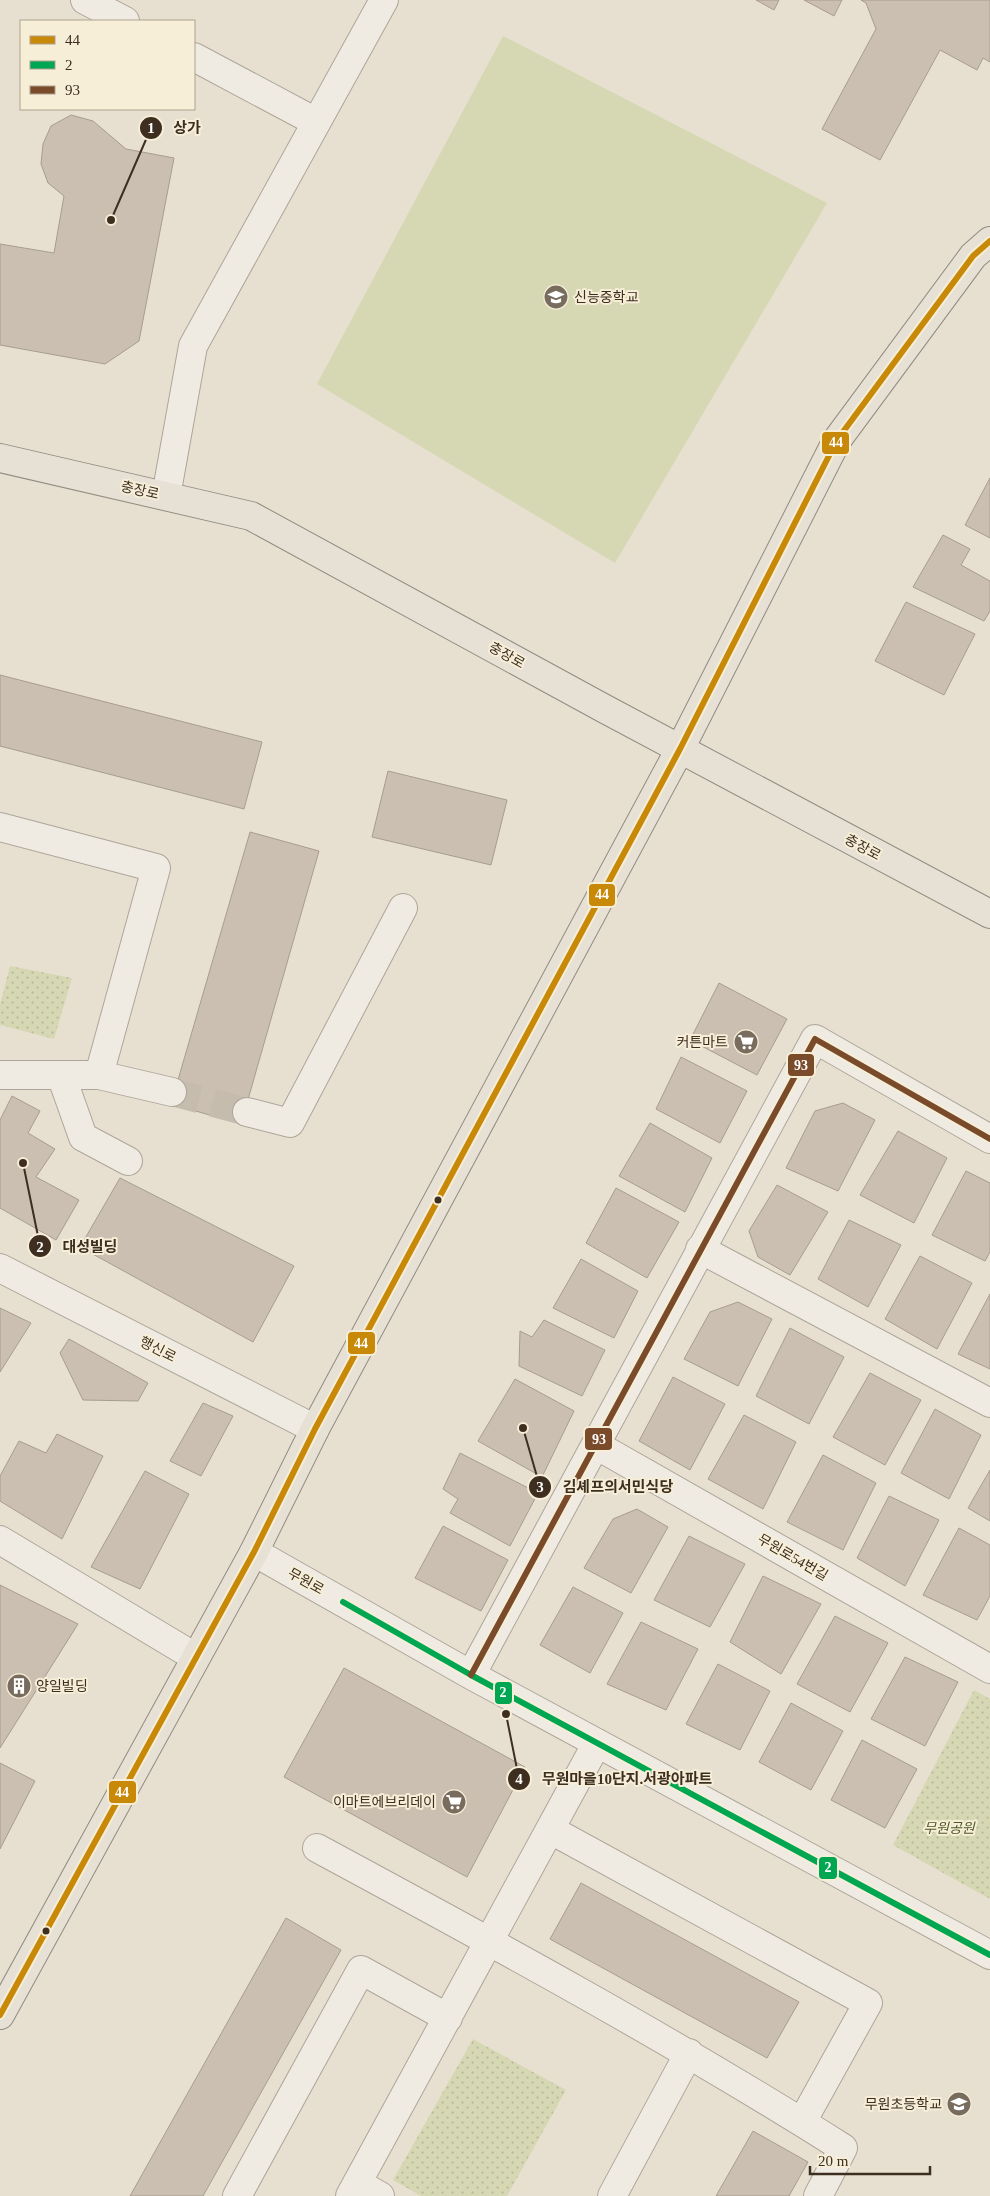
<svg xmlns="http://www.w3.org/2000/svg" width="990" height="2196" viewBox="0 0 990 2196" font-family="'Times New Roman','Noto Sans KR',serif">
  <style>
    .grass { fill: url(#grass-dots) }
    .garden { fill: #d6d7b3 }
    .building { fill: #cbbfb2; stroke: #a89c90 }
    .lines { fill: none; stroke-linecap: round; stroke-linejoin: round }
    .minor-tunnel { stroke: #c5bcae; stroke-width: 28; stroke-dasharray: 28 14; stroke-linecap: butt }
    .minor-casing { stroke: #ada599; stroke-width: 30 }
    .major-casing { stroke: #928b80; stroke-width: 30 }
    .minor { stroke: #efebe3; stroke-width: 28 }
    .major { stroke: #e6e1d4; stroke-width: 28 }
    .bus-1-casing { stroke: #f7eed8; stroke-width: 10 }
    .bus-2-casing { stroke: #f7eed8; stroke-width: 10 }
    .bus-3-casing { stroke: #f7eed8; stroke-width: 10 }
    .bus-1 { stroke: #c88808; stroke-width: 6 }
    .bus-2 { stroke: #00a651; stroke-width: 6 }
    .bus-3 { stroke: #7a4b2a; stroke-width: 6 }
    .bus-dot { fill: #3d2e20; stroke: #f7eed8; stroke-width: 2 }
    .labels { text-anchor: middle; stroke-width: 4; stroke-linejoin: round; paint-order: stroke }
    .poi-label { font-size: 14px; fill: #3d2e20; stroke: #f7eed8; text-anchor: end }
    .street-label { font-size: 14px; fill: #3d2e20; stroke: #f7eed8 }
    .park-label { font-size: 14px; font-style: italic; fill: #4d5a26; stroke: #f7eed8 }
    .leader { fill: none; stroke: #3d2e20; stroke-width: 2 }
    .callout-dot { fill: #3d2e20; stroke: #f7eed8; stroke-width: 2 }
    .mark-label { font-size: 15px; text-anchor: middle; font-weight: bold; fill: #fff }
    .callout-label { font-size: 15px; text-anchor: middle; font-weight: bold; fill: #3d2e20; stroke: #f7eed8; stroke-width: 4; stroke-linejoin: round; paint-order: stroke }
    .line-badge { stroke: #f7eed8; stroke-width: 2 }
    .badge-label { font-size: 14px; text-anchor: middle; font-weight: bold; fill: #fff }
  </style>
  <defs>
    <pattern id="grass-dots" width="8" height="8" patternUnits="userSpaceOnUse" patternTransform="scale(1.25)"><rect width="8" height="8" fill="#d6d7b3"/><path d="M2 2h.1M6 6h.1" fill="none" stroke="#b9b99a" stroke-width="1.8" stroke-linecap="round"/></pattern>
  </defs>
  <rect width="100%" height="100%" fill="#e7e0d1"/>
  <path class="grass" d="M 10,966 L 72,978 L 54,1039 L 0,1025 L 0,1005 Z
    M 974,1690 L 990,1699 L 990,1899 L 893,1845 Z
    M 473,2039 L 566,2090 L 507,2196 L 421,2196 L 393,2180 Z"/>
  <path class="garden" d="M 503,36 L 827,203 L 615,563 L 317,384 Z"/>
  <path class="building" d="M 756,0 L 779,0 L 774,10 Z
    M 804,0 L 842,0 L 834,16 Z
    M 861,0 L 990,0 L 990,62 L 983,58 L 977,70 L 940,50 L 880,160 L 822,129 L 876,29 L 866,3 Z
    M 71,115 L 93,121 L 126,149 L 174,158 L 139,341 L 105,364 L 0,345 L 0,244 L 54,253 L 64,196 L 48,183 L 41,164 L 43,144 L 51,126 Z
    M 990,478 L 990,538 L 965,525 Z
    M 943,535 L 970,549 L 961,565 L 990,581 L 990,611 L 984,621 L 913,587 Z
    M 906,602 L 975,634 L 944,695 L 875,661 Z
    M 0,675 L 262,742 L 244,809 L 0,746 Z
    M 388,771 L 507,800 L 491,865 L 372,837 Z
    M 250,832 L 319,851 L 241,1124 L 171,1104 Z
    M 719,983 L 787,1019 L 757,1075 L 690,1040 Z
    M 681,1057 L 747,1091 L 720,1143 L 656,1109 Z
    M 12,1096 L 40,1111 L 28,1133 L 55,1149 L 36,1177 L 79,1200 L 56,1240 L 0,1208 L 0,1120 Z
    M 843,1103 L 875,1120 L 838,1191 L 786,1168 L 815,1111 Z
    M 650,1123 L 712,1158 L 685,1212 L 619,1176 Z
    M 898,1131 L 947,1158 L 914,1223 L 860,1195 Z
    M 966,1171 L 990,1183 L 990,1252 L 985,1261 L 932,1235 Z
    M 120,1178 L 294,1266 L 253,1342 L 80,1247 Z
    M 777,1185 L 828,1212 L 790,1275 L 758,1257 L 749,1231 Z
    M 616,1188 L 679,1222 L 647,1278 L 586,1243 Z
    M 849,1220 L 901,1245 L 868,1307 L 818,1279 Z
    M 920,1256 L 972,1283 L 937,1349 L 885,1319 Z
    M 581,1259 L 638,1291 L 614,1338 L 553,1308 Z
    M 990,1294 L 990,1369 L 958,1354 Z
    M 738,1302 L 772,1319 L 738,1386 L 684,1359 L 710,1312 Z
    M 0,1308 L 31,1323 L 0,1372 Z
    M 544,1320 L 605,1350 L 582,1396 L 519,1366 L 520,1331 L 532,1337 Z
    M 790,1328 L 844,1357 L 809,1424 L 756,1396 Z
    M 69,1339 L 148,1383 L 138,1401 L 83,1400 L 60,1353 Z
    M 870,1373 L 921,1400 L 885,1465 L 833,1437 Z
    M 673,1377 L 725,1404 L 690,1470 L 639,1441 Z
    M 515,1379 L 574,1411 L 542,1477 L 478,1441 Z
    M 203,1403 L 233,1416 L 201,1476 L 170,1461 Z
    M 935,1409 L 981,1435 L 949,1499 L 901,1473 Z
    M 744,1415 L 796,1442 L 763,1509 L 708,1479 Z
    M 57,1434 L 103,1456 L 62,1539 L 0,1501 L 0,1476 L 19,1441 L 46,1453 Z
    M 460,1453 L 538,1493 L 510,1546 L 450,1513 L 458,1499 L 443,1489 Z
    M 823,1455 L 876,1483 L 843,1550 L 787,1522 Z
    M 990,1470 L 990,1521 L 968,1508 Z
    M 145,1471 L 189,1494 L 140,1589 L 91,1567 Z
    M 889,1496 L 939,1520 L 905,1586 L 857,1558 Z
    M 637,1509 L 668,1527 L 631,1593 L 584,1568 L 613,1519 Z
    M 443,1526 L 508,1560 L 481,1611 L 415,1578 Z
    M 959,1528 L 990,1545 L 990,1596 L 977,1620 L 923,1595 Z
    M 689,1536 L 745,1564 L 710,1627 L 654,1600 Z
    M 763,1576 L 821,1604 L 781,1674 L 730,1642 Z
    M 0,1585 L 78,1624 L 0,1748 Z
    M 573,1587 L 623,1613 L 590,1673 L 540,1645 Z
    M 835,1616 L 888,1643 L 850,1712 L 797,1684 Z
    M 641,1622 L 698,1649 L 666,1710 L 607,1684 Z
    M 905,1657 L 958,1682 L 925,1746 L 871,1719 Z
    M 718,1664 L 770,1691 L 740,1750 L 686,1724 Z
    M 344,1668 L 525,1767 L 467,1877 L 284,1777 Z
    M 791,1703 L 843,1731 L 811,1790 L 759,1762 Z
    M 862,1740 L 917,1769 L 885,1828 L 831,1800 Z
    M 0,1763 L 35,1781 L 0,1849 Z
    M 581,1883 L 799,2002 L 767,2058 L 550,1939 Z
    M 286,1918 L 341,1950 L 203,2196 L 130,2196 Z
    M 753,2131 L 808,2162 L 789,2196 L 716,2196 Z"/>
  <g class="lines">
    <path class="minor-tunnel" d="M 172,1092 L 247,1112"/>
    <defs>
      <path id="minor" d="M 85,0 L 125,21
        M 194,57 L 316,122
        M 166,496 L 193,346 L 384,0
        M 0,827 L 156,868 L 99,1075
        M 0,1075 L 99,1075 L 172,1092
        M 61,1075 L 83,1137 L 128,1161
        M 247,1112 L 290,1123 L 403,908
        M 700,1249 L 990,1403
        M 0,1268 L 315,1429
        M 596,1445 L 990,1669
        M 0,1540 L 195,1657
        M 254,1552 L 471,1675 L 990,1955
        M 471,1675 L 815,1039 L 990,1139
        M 551,1830 L 868,2003 L 802,2122
        M 317,1848 C 495,1944 672,2040 843,2148 L 818,2196
        M 357,2183 L 380,2196
        M 237,2196 L 361,1970 L 448,2018
        M 350,2196 L 597,1743
        M 612,2196 L 689,2053"/>
      <path id="major" d="M 0,458 L 251,516 L 605,709 L 990,914
        M 0,2015 L 254,1552 L 315,1429 L 680,749 L 837,440 L 973,256 L 990,241"/>
    </defs>
    <use href="#minor" class="minor-casing"/>
    <use href="#major" class="major-casing"/>
    <use href="#minor" class="minor"/>
    <use href="#major" class="major"/>
    <defs>
      <path id="bus-1" d="M 0,2015 L 254,1552 L 315,1429 L 680,749 L 837,440 L 973,256 L 990,241"/>
      <path id="bus-2" d="M 343,1602 L 471,1675 L 990,1955"/>
      <path id="bus-3" d="M 471,1675 L 815,1039 L 990,1139"/>
    </defs>
    <use href="#bus-1" class="bus-1-casing"/>
    <use href="#bus-2" class="bus-2-casing"/>
    <use href="#bus-3" class="bus-3-casing"/>
    <use href="#bus-1" class="bus-1"/>
    <use href="#bus-2" class="bus-2"/>
    <use href="#bus-3" class="bus-3"/>
  </g>
  <defs>
    <symbol id="school-disc" viewBox="-11 -11 22 22"><circle r="9.5" fill="#786c5e" stroke="#f7eed8"/><path d="M0-5L7-2L0 1L-7-2ZM-4 1L0 2.5L4 1V4Q0 6-4 4Z" fill="#fff"/></symbol>
    <symbol id="supermarket-disc" viewBox="-11 -11 22 22"><circle r="9.5" fill="#786c5e" stroke="#f7eed8"/><path d="M-6-5.5h2.5l.6 2H6L4.5 2H-2.5L-4.4-4H-6ZM-1.5 3.2a1.3 1.3 0 1 0 .1 0ZM3 3.2a1.3 1.3 0 1 0 .1 0Z" fill="#fff"/></symbol>
    <symbol id="building-disc" viewBox="-11 -11 22 22"><circle r="9.5" fill="#786c5e" stroke="#f7eed8"/><path d="M-4-6H4V6H1V3H-1V6H-4ZM-2.5-4.3h1.7v1.8h-1.7ZM.8-4.3h1.7v1.8H.8ZM-2.5-1h1.7V.8h-1.7ZM.8-1h1.7V.8H.8Z" fill="#fff"/></symbol>
  </defs>
  <g fill-rule="evenodd">
    <use href="#school-disc" x="542" y="283" width="28" height="28"/>
    <use href="#supermarket-disc" x="732" y="1028" width="28" height="28"/>
    <use href="#building-disc" x="5" y="1672" width="28" height="28"/>
    <use href="#supermarket-disc" x="440" y="1788" width="28" height="28"/>
    <use href="#school-disc" x="945" y="2090" width="28" height="28"/>
  </g>
  <g class="bus-dot">
    <circle cx="438" cy="1200" r="4.5"/>
    <circle cx="46" cy="1931" r="4.5"/>
  </g>
  <g class="labels">
    <g class="poi-label">
      <text x="574" y="302" text-anchor="start">신능중학교</text>
      <text x="728" y="1047">커튼마트</text>
      <text x="36" y="1691" text-anchor="start">양일빌딩</text>
      <text x="436" y="1807">이마트에브리데이</text>
      <text x="942" y="2109">무원초등학교</text>
    </g>
    <g class="street-label">
      <text transform="translate(140 490) rotate(13)" y="5">충장로</text>
      <text transform="translate(507 655) rotate(29)" y="5">충장로</text>
      <text transform="translate(863 847) rotate(28)" y="5">충장로</text>
      <text transform="translate(158 1349) rotate(27)" y="5">행신로</text>
      <text transform="translate(793 1557) rotate(30)" y="5">무원로54번길</text>
      <text transform="translate(306 1581) rotate(29)" y="5">무원로</text>
    </g>
    <g class="park-label">
      <text x="949" y="1833">무원공원</text>
    </g>
  </g>
  <path class="leader" d="M111 220L151 128M23 1163L40 1246M523 1428L540 1487M506 1714L519 1779"/>
  <g class="callout-dot">
    <circle cx="111" cy="220" r="5"/>
    <circle cx="23" cy="1163" r="5"/>
    <circle cx="523" cy="1428" r="5"/>
    <circle cx="506" cy="1714" r="5"/>
    <circle cx="151" cy="128" r="12"/>
    <circle cx="40" cy="1246" r="12"/>
    <circle cx="540" cy="1487" r="12"/>
    <circle cx="519" cy="1779" r="12"/>
  </g>
  <g class="mark-label">
    <text x="151" y="133">1</text>
    <text x="40" y="1252">2</text>
    <text x="540" y="1492">3</text>
    <text x="519" y="1784">4</text>
  </g>
  <g class="callout-label">
    <text x="187" y="133">상가</text>
    <text x="90" y="1252">대성빌딩</text>
    <text x="618" y="1492">김셰프의서민식당</text>
    <text x="627" y="1784">무원마을10단지.서광아파트</text>
  </g>
  <g class="line-badge">
    <rect x="821" y="431" width="29" height="24" rx="5" fill="#c88808"/>
    <rect x="588" y="883" width="28" height="24" rx="5" fill="#c88808"/>
    <rect x="787" y="1053" width="28" height="24" rx="5" fill="#7a4b2a"/>
    <rect x="347" y="1331" width="29" height="24" rx="5" fill="#c88808"/>
    <rect x="584" y="1427" width="29" height="24" rx="5" fill="#7a4b2a"/>
    <rect x="494" y="1681" width="19" height="24" rx="5" fill="#00a651"/>
    <rect x="108" y="1780" width="29" height="24" rx="5" fill="#c88808"/>
    <rect x="818" y="1856" width="20" height="24" rx="5" fill="#00a651"/>
  </g>
  <g class="badge-label">
    <text x="836" y="447">44</text>
    <text x="602" y="899">44</text>
    <text x="801" y="1070">93</text>
    <text x="361" y="1348">44</text>
    <text x="599" y="1444">93</text>
    <text x="503" y="1697">2</text>
    <text x="122" y="1797">44</text>
    <text x="828" y="1872">2</text>
  </g>
  <rect x="20" y="20" width="175" height="90" fill="#f7eed8" stroke="#ada18e"/>
  <rect x="30" y="36" width="25" height="8" fill="#c88808" stroke="#ada18e"/>
  <text x="65" y="45" font-size="15" fill="#3d2e20">44</text>
  <rect x="30" y="61" width="25" height="8" fill="#00a651" stroke="#ada18e"/>
  <text x="65" y="70" font-size="15" fill="#3d2e20">2</text>
  <rect x="30" y="86" width="25" height="8" fill="#7a4b2a" stroke="#ada18e"/>
  <text x="65" y="95" font-size="15" fill="#3d2e20">93</text>
  <path d="M810 2166v8h120v-8" fill="none" stroke="#3d2e20" stroke-width="2.5"/>
  <text x="818" y="2166" font-size="15" fill="#3d2e20" stroke="#f7eed8" stroke-width="4" paint-order="stroke">20 m</text>
</svg>
